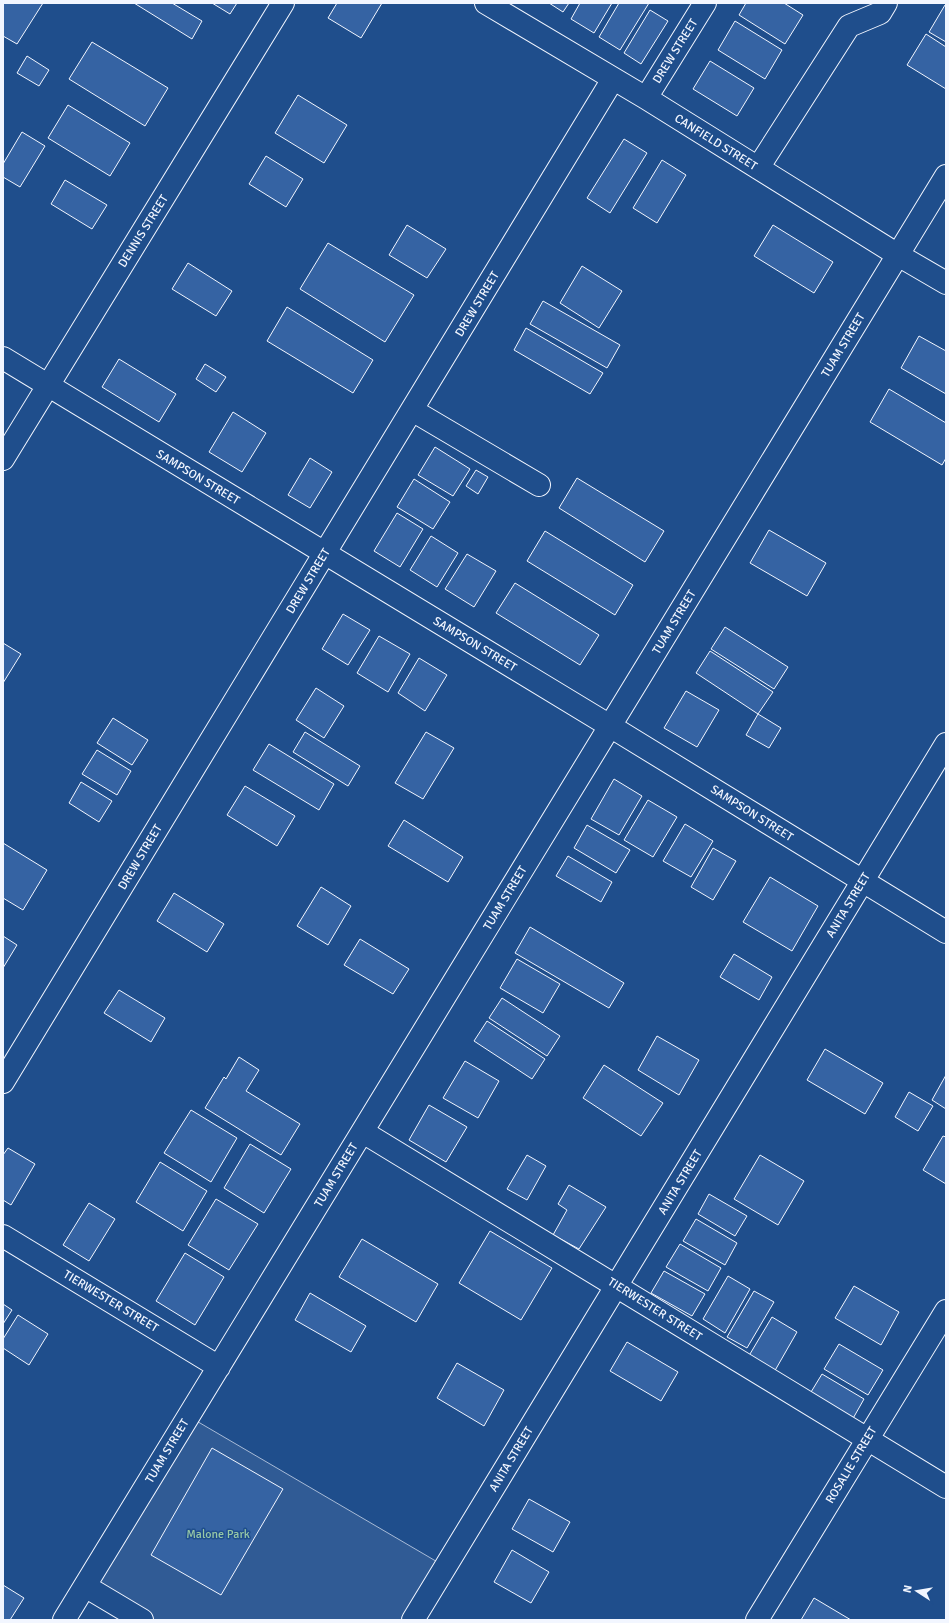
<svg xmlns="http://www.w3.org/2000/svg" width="949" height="1623" viewBox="0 0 949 1623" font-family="Signika,sans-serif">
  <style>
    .green { fill: #305b95; stroke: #a8bbd7 }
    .building { fill: #3563a3; stroke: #f2f6ff }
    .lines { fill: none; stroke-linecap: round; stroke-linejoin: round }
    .minor-casing { stroke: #f2f6ff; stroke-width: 24 }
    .minor { stroke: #1f4e8c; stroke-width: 22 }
    .labels { text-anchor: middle; stroke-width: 3; stroke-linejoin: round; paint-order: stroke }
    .street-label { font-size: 12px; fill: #f2f6ff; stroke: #1f4e8c }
    .park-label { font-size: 12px; fill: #97c8a6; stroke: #1f4e8c }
  </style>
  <rect width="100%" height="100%" fill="#1f4e8c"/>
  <path class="green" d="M 188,1416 L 446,1567 L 413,1620 L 142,1620 L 85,1586 Z"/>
  <path class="building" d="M 3,3 L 43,3 L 17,44 L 3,36 Z
    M 134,3 L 172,3 L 202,21 L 192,39 Z
    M 212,3 L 237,3 L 230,14 Z
    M 337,3 L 382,3 L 361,38 L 328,18 Z
    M 549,3 L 569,3 L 563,12 Z
    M 580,3 L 612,3 L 594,33 L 571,19 Z
    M 619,3 L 649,3 L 620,50 L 599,37 Z
    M 746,3 L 784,3 L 803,15 L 785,44 L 739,15 Z
    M 945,5 L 946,5 L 946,42 L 929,32 Z
    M 650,10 L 668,21 L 641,64 L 624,53 Z
    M 735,21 L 782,50 L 765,79 L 718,50 Z
    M 926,34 L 946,47 L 946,89 L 907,65 Z
    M 92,42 L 168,88 L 145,126 L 69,79 Z
    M 27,56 L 49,70 L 39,86 L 17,73 Z
    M 710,61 L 754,88 L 737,116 L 693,89 Z
    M 298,95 L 347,125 L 324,163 L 275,133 Z
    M 68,105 L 130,143 L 110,176 L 48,138 Z
    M 22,132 L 45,146 L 20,187 L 3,177 L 3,164 Z
    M 624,139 L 647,153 L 610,213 L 587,198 Z
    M 266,156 L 303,179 L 286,207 L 249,184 Z
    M 662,160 L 686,175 L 657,223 L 633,208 Z
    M 65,180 L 107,205 L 92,229 L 51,204 Z
    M 407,225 L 446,249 L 427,278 L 389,255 Z
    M 773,225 L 833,262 L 814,293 L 754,256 Z
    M 328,243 L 414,295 L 385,342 L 300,289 Z
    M 188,263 L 232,291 L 216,316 L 172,289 Z
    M 582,266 L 622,291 L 599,328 L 560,303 Z
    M 543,301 L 620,345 L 607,368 L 530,324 Z
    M 287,307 L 373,360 L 353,393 L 267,341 Z
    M 526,328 L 603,373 L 590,394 L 514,350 Z
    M 919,336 L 946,351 L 946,394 L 901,368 Z
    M 119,359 L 176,394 L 159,422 L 102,387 Z
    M 205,364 L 226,377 L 216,392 L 196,379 Z
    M 889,389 L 946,423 L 946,458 L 942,465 L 870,422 Z
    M 233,412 L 266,433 L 242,472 L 209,452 Z
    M 435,447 L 470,469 L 453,496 L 418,475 Z
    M 310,458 L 332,472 L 310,508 L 288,495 Z
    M 476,470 L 488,477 L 478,494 L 466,486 Z
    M 577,478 L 664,531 L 645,562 L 559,508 Z
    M 414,479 L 450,502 L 433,529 L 397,507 Z
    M 397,513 L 423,529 L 400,567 L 374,551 Z
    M 769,530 L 826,563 L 807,596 L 750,563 Z
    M 545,531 L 633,585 L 615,615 L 527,561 Z
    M 431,536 L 458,553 L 437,587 L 410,570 Z
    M 467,554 L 496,571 L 474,607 L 445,589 Z
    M 515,583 L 599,635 L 580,665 L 496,613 Z
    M 343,614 L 370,630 L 348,665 L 322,649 Z
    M 725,627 L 788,667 L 774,689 L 711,649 Z
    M 379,636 L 410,654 L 388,692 L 357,673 Z
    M 3,643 L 21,654 L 3,683 Z
    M 710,651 L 773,692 L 758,714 L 696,673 Z
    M 419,658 L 447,675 L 425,711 L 398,693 Z
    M 316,688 L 344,706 L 324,738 L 296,720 Z
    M 686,691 L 719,710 L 697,747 L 664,728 Z
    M 758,714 L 781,728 L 769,748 L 746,735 Z
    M 113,718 L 148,740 L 132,765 L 97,743 Z
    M 305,732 L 360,766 L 348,786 L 293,752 Z
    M 426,732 L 454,748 L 423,799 L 395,783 Z
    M 269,744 L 334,784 L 319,810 L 253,770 Z
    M 97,750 L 131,771 L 117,795 L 82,774 Z
    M 614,779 L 642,796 L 619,835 L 591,819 Z
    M 81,782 L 112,801 L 99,822 L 69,803 Z
    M 245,786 L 295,816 L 277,846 L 227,815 Z
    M 648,800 L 677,817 L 653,857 L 624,840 Z
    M 404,820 L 463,857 L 448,882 L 388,846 Z
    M 685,824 L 713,841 L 691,877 L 663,861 Z
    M 587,825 L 630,850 L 616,873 L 574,848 Z
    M 3,843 L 47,870 L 23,910 L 3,898 Z
    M 713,848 L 736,861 L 713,900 L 691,887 Z
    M 568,856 L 612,882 L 601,902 L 556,876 Z
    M 770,877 L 818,906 L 792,951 L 743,922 Z
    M 321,887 L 351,906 L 328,945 L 297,926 Z
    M 174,893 L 224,924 L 207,952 L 157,921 Z
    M 530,927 L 624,983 L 609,1008 L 515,953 Z
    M 3,936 L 17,945 L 3,968 Z
    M 360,939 L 409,969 L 393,994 L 344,965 Z
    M 734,954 L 772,977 L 759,1000 L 720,977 Z
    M 517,959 L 560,984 L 543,1013 L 500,988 Z
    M 119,990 L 165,1018 L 151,1042 L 104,1013 Z
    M 502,998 L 560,1036 L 547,1056 L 489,1018 Z
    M 487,1021 L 545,1059 L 532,1079 L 474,1041 Z
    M 657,1036 L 699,1060 L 679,1095 L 638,1070 Z
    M 825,1049 L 883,1083 L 865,1114 L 807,1080 Z
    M 239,1057 L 259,1070 L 246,1091 L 300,1124 L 281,1155 L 205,1108 L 224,1077 L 226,1079 Z
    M 465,1061 L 499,1081 L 478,1118 L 443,1098 Z
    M 604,1065 L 663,1103 L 641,1136 L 583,1098 Z
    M 946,1075 L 946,1109 L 932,1100 Z
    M 909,1092 L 933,1106 L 918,1131 L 895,1117 Z
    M 429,1105 L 467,1127 L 446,1162 L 409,1140 Z
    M 191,1110 L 237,1138 L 211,1182 L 164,1153 Z
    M 943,1136 L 946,1137 L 946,1184 L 923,1170 Z
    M 250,1144 L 291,1169 L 264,1213 L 224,1188 Z
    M 8,1148 L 35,1164 L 11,1205 L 3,1200 L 3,1155 Z
    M 527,1155 L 546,1166 L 527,1200 L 507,1189 Z
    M 760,1155 L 804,1181 L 778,1225 L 734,1199 Z
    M 160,1162 L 207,1191 L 183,1231 L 136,1202 Z
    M 569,1185 L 606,1207 L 579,1249 L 553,1235 L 567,1210 L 558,1204 Z
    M 709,1194 L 747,1216 L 735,1236 L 698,1214 Z
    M 216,1199 L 258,1224 L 229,1270 L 188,1245 Z
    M 89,1203 L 115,1219 L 89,1261 L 63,1245 Z
    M 696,1219 L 737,1243 L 725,1265 L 683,1241 Z
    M 490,1231 L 552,1268 L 521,1320 L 459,1283 Z
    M 362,1239 L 438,1284 L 416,1322 L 339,1277 Z
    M 680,1244 L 721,1268 L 708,1291 L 666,1267 Z
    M 185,1253 L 224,1277 L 195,1325 L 156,1301 Z
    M 664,1271 L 705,1294 L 692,1316 L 651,1293 Z
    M 728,1276 L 750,1289 L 725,1333 L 703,1319 Z
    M 854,1286 L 899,1312 L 881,1345 L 835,1318 Z
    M 754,1291 L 774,1302 L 747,1348 L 727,1337 Z
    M 310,1293 L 366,1326 L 351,1352 L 295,1320 Z
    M 3,1304 L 12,1310 L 3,1324 Z
    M 18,1315 L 48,1334 L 29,1365 L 3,1348 L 3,1339 Z
    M 772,1317 L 797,1332 L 773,1374 L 747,1359 Z
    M 627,1342 L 678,1372 L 661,1401 L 610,1371 Z
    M 839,1344 L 883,1370 L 868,1395 L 824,1369 Z
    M 457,1363 L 504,1390 L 484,1426 L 437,1398 Z
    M 822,1374 L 864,1399 L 851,1422 L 808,1397 Z
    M 212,1448 L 283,1489 L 221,1595 L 151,1555 Z
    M 529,1499 L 570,1522 L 553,1552 L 512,1529 Z
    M 512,1550 L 549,1572 L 531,1603 L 494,1582 Z
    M 3,1585 L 24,1598 L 10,1620 L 3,1620 Z
    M 814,1598 L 851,1620 L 801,1620 Z"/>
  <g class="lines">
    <defs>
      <path id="minor" d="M 486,3 L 646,98 L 898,255 L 946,283
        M 646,98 L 705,3
        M 758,168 L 849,26 L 880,13 L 886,3
        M 3,358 L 610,726 L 946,932
        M 412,410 L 539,485
        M 3,459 L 283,3
        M 3,1082 L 613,79
        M 363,1132 L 946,1487
        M 3,1236 L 219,1367
        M 85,1586 L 142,1620
        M 64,1620 L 946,176
        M 413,1620 L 946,744
        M 757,1620 L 946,1311"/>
    </defs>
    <use href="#minor" class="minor-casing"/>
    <use href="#minor" class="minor"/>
  </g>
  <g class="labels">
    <g class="street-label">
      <text transform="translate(675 51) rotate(-58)" y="4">DREW STREET</text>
      <text transform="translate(716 142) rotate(32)" y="4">CANFIELD STREET</text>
      <text transform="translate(143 231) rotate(-58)" y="4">DENNIS STREET</text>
      <text transform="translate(477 304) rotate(-59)" y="4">DREW STREET</text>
      <text transform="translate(843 345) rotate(-59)" y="4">TUAM STREET</text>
      <text transform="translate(198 477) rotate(31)" y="4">SAMPSON STREET</text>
      <text transform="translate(308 581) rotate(-59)" y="4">DREW STREET</text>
      <text transform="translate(674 622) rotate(-59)" y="4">TUAM STREET</text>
      <text transform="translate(475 644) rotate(31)" y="4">SAMPSON STREET</text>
      <text transform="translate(752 813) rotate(32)" y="4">SAMPSON STREET</text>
      <text transform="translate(140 857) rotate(-59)" y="4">DREW STREET</text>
      <text transform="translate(505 898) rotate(-59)" y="4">TUAM STREET</text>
      <text transform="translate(848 905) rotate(-59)" y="4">ANITA STREET</text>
      <text transform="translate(336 1175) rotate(-59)" y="4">TUAM STREET</text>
      <text transform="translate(680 1182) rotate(-59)" y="4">ANITA STREET</text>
      <text transform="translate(111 1301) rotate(31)" y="4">TIERWESTER STREET</text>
      <text transform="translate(655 1309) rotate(32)" y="4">TIERWESTER STREET</text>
      <text transform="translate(167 1451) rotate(-59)" y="4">TUAM STREET</text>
      <text transform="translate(511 1459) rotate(-59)" y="4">ANITA STREET</text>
      <text transform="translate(851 1465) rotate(-59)" y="4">ROSALIE STREET</text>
    </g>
    <g class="park-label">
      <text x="218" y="1538">Malone Park</text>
    </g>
  </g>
  <rect width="949" height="1623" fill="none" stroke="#f2f6ff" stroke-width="8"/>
  <g transform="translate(917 1591) rotate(282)" stroke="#1f4e8c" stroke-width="3" paint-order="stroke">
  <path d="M0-3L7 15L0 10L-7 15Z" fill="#f2f6ff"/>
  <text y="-6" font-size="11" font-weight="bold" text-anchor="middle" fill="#f2f6ff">N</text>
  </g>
</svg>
